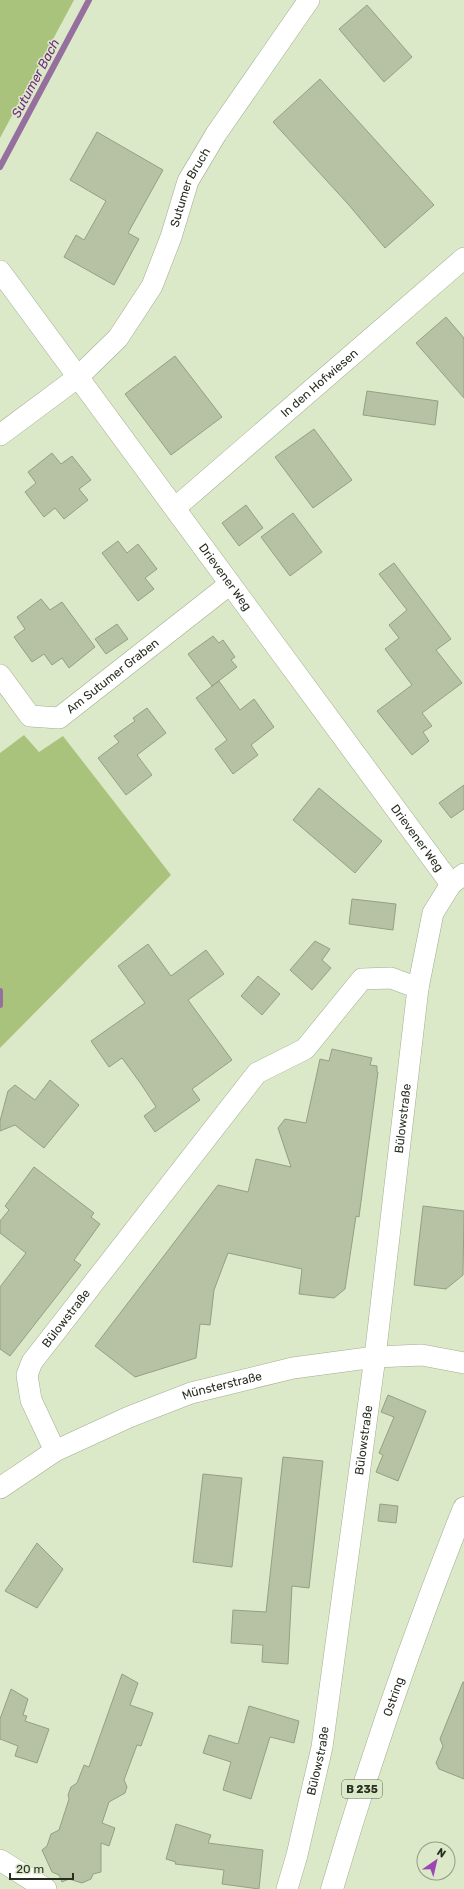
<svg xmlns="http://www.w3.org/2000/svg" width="464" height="1889" viewBox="0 0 464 1889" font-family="Rubik,sans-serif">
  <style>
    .green { fill: #aac37c }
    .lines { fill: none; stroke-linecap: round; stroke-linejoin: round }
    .stream { stroke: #956f9e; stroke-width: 6 }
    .building { fill: #b6c2a3; stroke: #94a082 }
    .minor-casing { stroke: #a1ad8e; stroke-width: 22 }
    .primary-casing { stroke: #a1ad8e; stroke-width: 23 }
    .minor { stroke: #fff; stroke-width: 21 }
    .primary { stroke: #fff; stroke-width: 22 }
    .labels { text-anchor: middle; stroke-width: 3; stroke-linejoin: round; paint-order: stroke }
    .shield { fill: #dce9c9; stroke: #5f6654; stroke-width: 1 }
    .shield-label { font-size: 11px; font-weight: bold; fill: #292e22 }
    .street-label { font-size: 12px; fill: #292e22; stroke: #dce9c9 }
    .water-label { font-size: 13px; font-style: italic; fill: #702b82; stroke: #dce9c9 }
  </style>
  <rect width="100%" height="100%" fill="#dce9c9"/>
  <path class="green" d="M 0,0 L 74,0 L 0,138 Z
    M 24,735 L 39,752 L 63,736 L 171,875 L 0,1048 L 0,753 Z"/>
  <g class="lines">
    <path class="stream" d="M 0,167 L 89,0
      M 0,991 L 0,1005"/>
  </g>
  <path class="building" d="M 367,5 L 412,57 L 384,82 L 339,29 Z
    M 320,79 L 434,205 L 385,248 L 348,204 L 273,122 Z
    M 97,132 L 163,170 L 128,233 L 139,239 L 114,285 L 64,257 L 76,235 L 84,240 L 106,201 L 70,180 Z
    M 446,317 L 464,338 L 464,398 L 416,343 Z
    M 175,356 L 222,417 L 171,455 L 125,394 Z
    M 367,391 L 438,401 L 435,425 L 363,415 Z
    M 314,429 L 352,480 L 313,508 L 275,457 Z
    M 52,453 L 61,464 L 72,456 L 91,480 L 79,489 L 88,500 L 64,519 L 55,508 L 44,517 L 25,492 L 36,483 L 28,472 Z
    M 246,505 L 263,528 L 239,546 L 222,523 Z
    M 293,513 L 322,552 L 290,576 L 261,537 Z
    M 118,541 L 127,553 L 138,544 L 157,569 L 145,578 L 154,589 L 138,601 L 102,553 Z
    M 394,563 L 451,639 L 436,650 L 462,683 L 422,713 L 432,726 L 423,732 L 429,741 L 412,755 L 377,711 L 412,685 L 385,649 L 399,638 L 389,625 L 407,610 L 379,574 Z
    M 41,599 L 50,610 L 62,602 L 95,647 L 69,668 L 62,658 L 52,665 L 44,654 L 32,662 L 14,637 L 25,629 L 17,617 Z
    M 117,624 L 128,639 L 106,654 L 95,639 Z
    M 213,636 L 219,643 L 223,640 L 235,657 L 231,660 L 237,667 L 212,686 L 188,654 Z
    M 219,681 L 240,710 L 254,699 L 274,727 L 251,745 L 258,755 L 233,774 L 215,749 L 227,740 L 196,698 Z
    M 147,708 L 166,733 L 137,755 L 152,775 L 126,795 L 98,758 L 119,742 L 114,736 L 135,721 L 133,718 Z
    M 464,785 L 464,809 L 451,818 L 439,803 Z
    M 319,788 L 382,841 L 355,873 L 293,820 Z
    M 352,899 L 396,904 L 393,930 L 349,924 Z
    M 315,941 L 330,949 L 322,960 L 331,968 L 312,990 L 290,970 Z
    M 148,944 L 171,976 L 206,950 L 224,974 L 188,1000 L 232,1060 L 192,1089 L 200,1100 L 155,1132 L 144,1116 L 156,1107 L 141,1084 L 122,1058 L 109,1067 L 91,1041 L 145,1003 L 118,966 Z
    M 258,976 L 280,994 L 262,1015 L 241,996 Z
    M 332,1049 L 372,1058 L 370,1065 L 377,1066 L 377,1072 L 378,1072 L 359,1217 L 356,1216 L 345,1289 L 334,1298 L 299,1294 L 302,1269 L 228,1253 L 214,1290 L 210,1325 L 200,1324 L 196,1358 L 135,1377 L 95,1346 L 218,1185 L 248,1192 L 256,1159 L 291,1167 L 278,1128 L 285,1119 L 306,1123 L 320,1059 L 329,1061 Z
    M 50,1080 L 79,1105 L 44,1148 L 15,1125 L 0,1131 L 0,1121 L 8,1091 L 15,1085 L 35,1100 Z
    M 34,1167 L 94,1213 L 91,1217 L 100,1224 L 74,1260 L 81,1265 L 10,1356 L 0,1349 L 0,1287 L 26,1253 L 0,1233 L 0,1221 L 9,1210 L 5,1206 Z
    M 423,1206 L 464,1211 L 463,1275 L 446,1289 L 414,1285 Z
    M 388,1395 L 426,1411 L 398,1481 L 376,1472 L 383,1455 L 379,1453 L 394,1417 L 381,1412 Z
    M 283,1457 L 323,1461 L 309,1588 L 292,1586 L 288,1664 L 262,1662 L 263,1645 L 231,1643 L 233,1610 L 266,1612 Z
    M 203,1474 L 242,1478 L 232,1567 L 193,1562 Z
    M 380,1504 L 398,1506 L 396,1523 L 378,1521 Z
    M 37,1543 L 63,1569 L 37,1608 L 5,1591 Z
    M 122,1674 L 138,1683 L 130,1705 L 153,1713 L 141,1746 L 137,1745 L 124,1780 L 127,1787 L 125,1793 L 109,1802 L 102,1823 L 115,1828 L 109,1846 L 101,1843 L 101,1872 L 93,1874 L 91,1879 L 82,1883 L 69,1879 L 62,1882 L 59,1875 L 52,1872 L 42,1850 L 47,1846 L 51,1834 L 59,1830 L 69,1799 L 68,1795 L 71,1787 L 77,1783 L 84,1765 L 89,1767 Z
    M 463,1682 L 464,1682 L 464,1779 L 439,1769 L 436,1763 L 443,1746 L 440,1739 Z
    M 11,1689 L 28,1699 L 23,1715 L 27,1716 L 25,1721 L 49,1729 L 37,1763 L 15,1756 L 18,1746 L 0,1739 L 0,1719 Z
    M 249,1706 L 299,1721 L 294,1743 L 270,1737 L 251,1799 L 223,1790 L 231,1762 L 203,1753 L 209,1735 L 238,1744 Z
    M 176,1824 L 211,1835 L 208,1843 L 263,1850 L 259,1889 L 222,1884 L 224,1870 L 175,1864 L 176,1862 L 166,1859 Z"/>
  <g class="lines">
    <defs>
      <g id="minor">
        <path id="s1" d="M 0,271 L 451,884"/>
        <path id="s2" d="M 0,435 L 78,377 L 118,338 L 152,286 L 171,237 L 188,181 L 216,134 L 309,0"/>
        <path id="s3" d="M 175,508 L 464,258"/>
        <path id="s4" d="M 0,675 L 30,716 L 59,718 L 230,584"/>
        <path id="s5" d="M 55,1451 L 31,1400 L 27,1375 L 32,1362 L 257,1073 L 305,1049 L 362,979 L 391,978 L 418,988"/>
        <path id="s6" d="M 0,1488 L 55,1451 L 129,1417 L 191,1393 L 293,1368 L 375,1357 L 422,1355 L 464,1363"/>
        <path d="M 0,1860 L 46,1889"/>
        <path id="s7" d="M 287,1889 L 297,1855 L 322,1747 L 375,1357 L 418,988 L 433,913 L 451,884 L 464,874"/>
      </g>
      <g id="primary">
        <path id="s8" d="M 332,1889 C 370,1760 414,1633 464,1508"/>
      </g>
    </defs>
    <use href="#minor" class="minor-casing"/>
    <use href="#primary" class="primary-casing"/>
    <use href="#minor" class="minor"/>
    <use href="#primary" class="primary"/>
  </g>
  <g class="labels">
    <rect class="shield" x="342" y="1780" width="40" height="18" rx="3"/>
    <g class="shield-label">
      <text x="362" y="1793">B 235</text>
    </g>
    <g class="street-label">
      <text dy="4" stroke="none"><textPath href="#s2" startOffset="321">Sutumer Bruch</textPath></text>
      <text dy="4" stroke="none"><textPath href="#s3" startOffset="191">In den Hofwiesen</textPath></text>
      <text dy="4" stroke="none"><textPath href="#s1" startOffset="380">Drievener Weg</textPath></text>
      <text dy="4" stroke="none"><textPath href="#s4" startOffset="148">Am Sutumer Graben</textPath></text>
      <text dy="4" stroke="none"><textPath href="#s1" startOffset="704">Drievener Weg</textPath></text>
      <text dy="4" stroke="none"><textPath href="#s7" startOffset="780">Bülowstraße</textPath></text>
      <text dy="4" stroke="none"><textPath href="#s5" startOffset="151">Bülowstraße</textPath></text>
      <text dy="4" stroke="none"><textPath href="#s6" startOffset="246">Münsterstraße</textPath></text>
      <text dy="4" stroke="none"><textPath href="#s7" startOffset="456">Bülowstraße</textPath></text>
      <text dy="4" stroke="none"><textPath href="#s8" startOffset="202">Ostring</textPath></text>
      <text dy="4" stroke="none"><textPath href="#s7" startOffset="132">Bülowstraße</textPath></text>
    </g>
    <g class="water-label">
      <text transform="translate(35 78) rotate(-62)" y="5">Sutumer Bach</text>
    </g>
  </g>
  <g transform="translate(436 1861) rotate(34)"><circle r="19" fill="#dce9c9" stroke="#949e86"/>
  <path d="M0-3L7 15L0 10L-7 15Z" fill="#9d47b5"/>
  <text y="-6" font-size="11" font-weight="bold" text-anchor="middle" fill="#292e22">N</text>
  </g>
  <path d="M10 1873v6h63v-6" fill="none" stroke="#292e22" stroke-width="2"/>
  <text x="16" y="1873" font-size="12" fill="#292e22" stroke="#dce9c9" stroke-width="3" paint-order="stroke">20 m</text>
</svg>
